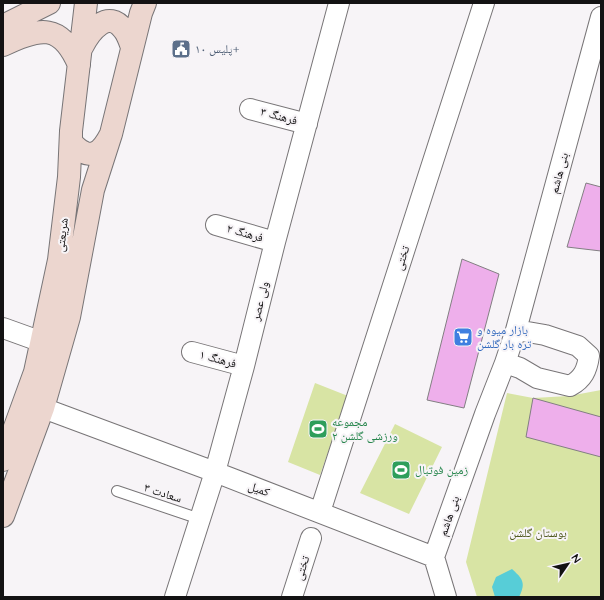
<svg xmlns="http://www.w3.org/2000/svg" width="604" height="600" viewBox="0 0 604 600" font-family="Quicksand,'Noto Naskh Arabic',sans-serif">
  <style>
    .green { fill: #d8e4a4 }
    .water { fill: #57cdd7 }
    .building { fill: #eeafeb; stroke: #827f82 }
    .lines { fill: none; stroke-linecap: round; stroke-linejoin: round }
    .lane-casing { stroke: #787577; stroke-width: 12 }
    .street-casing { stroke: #787577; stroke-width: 22 }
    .secondary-casing { stroke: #787577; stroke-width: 24 }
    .lane { stroke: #fff; stroke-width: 10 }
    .street { stroke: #fff; stroke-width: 20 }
    .secondary { stroke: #ecd6cf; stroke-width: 22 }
    .labels { text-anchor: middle; stroke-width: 4; stroke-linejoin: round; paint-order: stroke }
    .service-label { font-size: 12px; fill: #4e5e75; stroke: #f7f4f7; text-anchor: start }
    .street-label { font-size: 12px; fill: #131213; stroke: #f7f4f7 }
    .shop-label { font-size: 12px; fill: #366cbe; stroke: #f7f4f7; text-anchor: start }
    .leisure-label { font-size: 12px; fill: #27864d; stroke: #f7f4f7; text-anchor: start }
    .park-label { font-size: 12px; fill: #4e571d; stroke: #f7f4f7 }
  </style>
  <rect width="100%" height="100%" fill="#f7f4f7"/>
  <path class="green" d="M 315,383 L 348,396 L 320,475 L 288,462 Z
    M 601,390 L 601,597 L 477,597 L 466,562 L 507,393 L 533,398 L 569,396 Z
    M 395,424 L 442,447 L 409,514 L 360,493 Z"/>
  <path class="water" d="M 512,569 C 523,579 526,583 519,597 L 495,597 L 492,587 L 496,577 Z"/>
  <path class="building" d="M 586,183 L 601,187 L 601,251 L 567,247 Z
    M 462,259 L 499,274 L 464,408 L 427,400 Z
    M 533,398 L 601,417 L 601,457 L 526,437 Z"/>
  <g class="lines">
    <defs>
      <path id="lane" d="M 117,491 L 200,519"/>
      <path id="street" d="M 250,109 L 307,124
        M 216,225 L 275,242
        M 3,328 L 42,342
        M 516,330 L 601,17
        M 516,330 L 545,335 L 578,346 L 589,356 C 587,370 583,379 570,386 L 537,378 L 520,368 L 505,363 Z
        M 192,352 L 244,366
        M 43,408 L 215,472 L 434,557
        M 320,512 L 484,3
        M 434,557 L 485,414 L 505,363
        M 434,557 L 446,597
        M 175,597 L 215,472 L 244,366 L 275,242 L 339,3
        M 292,597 L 311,538"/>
      <path id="secondary" d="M 3,26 L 49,3
        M 3,45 C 40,27 61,23 79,65
        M 82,47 C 90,31 108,8 124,30 C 128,35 130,42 132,47
        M 71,131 L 71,142 C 89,162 100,155 111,134 L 141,13 L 145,3
        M 3,460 L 35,372 L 59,260 L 69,177 L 71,131 L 86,3
        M 3,516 L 43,408 L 69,317 L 93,190 L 111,134"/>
    </defs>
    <use href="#lane" class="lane-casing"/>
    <use href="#street" class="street-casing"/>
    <use href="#secondary" class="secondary-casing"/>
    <use href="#lane" class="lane"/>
    <use href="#street" class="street"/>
    <use href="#secondary" class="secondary"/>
  </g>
  <defs>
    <symbol id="civic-square" viewBox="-11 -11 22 22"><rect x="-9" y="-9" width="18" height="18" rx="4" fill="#5c6f8a" stroke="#f7f4f7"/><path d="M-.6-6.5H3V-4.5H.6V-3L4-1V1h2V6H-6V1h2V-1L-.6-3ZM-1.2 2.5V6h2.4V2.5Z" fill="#fff"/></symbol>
    <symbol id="supermarket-square" viewBox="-11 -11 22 22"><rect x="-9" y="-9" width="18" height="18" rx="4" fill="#3f7fe0" stroke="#f7f4f7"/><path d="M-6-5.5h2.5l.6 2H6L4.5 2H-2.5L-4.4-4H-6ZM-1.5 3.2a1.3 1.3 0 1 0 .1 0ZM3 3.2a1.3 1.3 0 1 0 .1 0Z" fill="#fff"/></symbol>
    <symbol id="stadium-square" viewBox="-11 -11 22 22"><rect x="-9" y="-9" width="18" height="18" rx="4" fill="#2e9e5b" stroke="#f7f4f7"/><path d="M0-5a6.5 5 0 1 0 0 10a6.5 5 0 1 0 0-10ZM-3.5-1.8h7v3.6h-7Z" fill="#fff"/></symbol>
  </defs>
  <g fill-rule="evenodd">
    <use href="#civic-square" x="170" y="38" width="22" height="22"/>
    <use href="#supermarket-square" x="452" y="326" width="22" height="22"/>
    <use href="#stadium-square" x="307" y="418" width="22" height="22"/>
    <use href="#stadium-square" x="390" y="459" width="22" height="22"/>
  </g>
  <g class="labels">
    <g class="service-label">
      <text x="195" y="53">پلیس ۱۰+</text>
    </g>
    <g class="street-label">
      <text transform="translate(279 116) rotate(15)" y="4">فرهنگ ۳</text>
      <text transform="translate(559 173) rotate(-75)" y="4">بنی هاشم</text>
      <text transform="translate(245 233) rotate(16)" y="4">فرهنگ ۲</text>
      <text transform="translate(62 235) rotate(-83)" y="4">شریعتی</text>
      <text transform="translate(402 258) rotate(-72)" y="4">تختی</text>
      <text transform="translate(260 301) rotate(-76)" y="4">ولی عصر</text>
      <text transform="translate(218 359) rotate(15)" y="4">فرهنگ ۱</text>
      <text transform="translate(259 489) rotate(21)" y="4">کمیل</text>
      <text transform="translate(163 493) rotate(18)" y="4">سعادت ۳</text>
      <text transform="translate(449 516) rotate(-71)" y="4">بنی هاشم</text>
      <text transform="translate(302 568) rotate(-72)" y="4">تختی</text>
    </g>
    <g class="shop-label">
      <text x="477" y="334">بازار میوه و<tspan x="477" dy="14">تره بار گلشن</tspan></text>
    </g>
    <g class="leisure-label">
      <text x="332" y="426">مجموعه<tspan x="332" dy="14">ورزشی گلشن ۲</tspan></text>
      <text x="415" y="474">زمین فوتبال</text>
    </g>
    <g class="park-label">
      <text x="538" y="537">بوستان گلشن</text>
    </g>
  </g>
  <rect width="604" height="600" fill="none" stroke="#131213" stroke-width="8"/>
  <g transform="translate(568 564) rotate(56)" stroke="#f7f4f7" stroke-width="3" paint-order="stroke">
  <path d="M0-3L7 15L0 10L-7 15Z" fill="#131213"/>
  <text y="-6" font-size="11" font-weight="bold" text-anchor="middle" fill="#131213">N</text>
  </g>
</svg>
